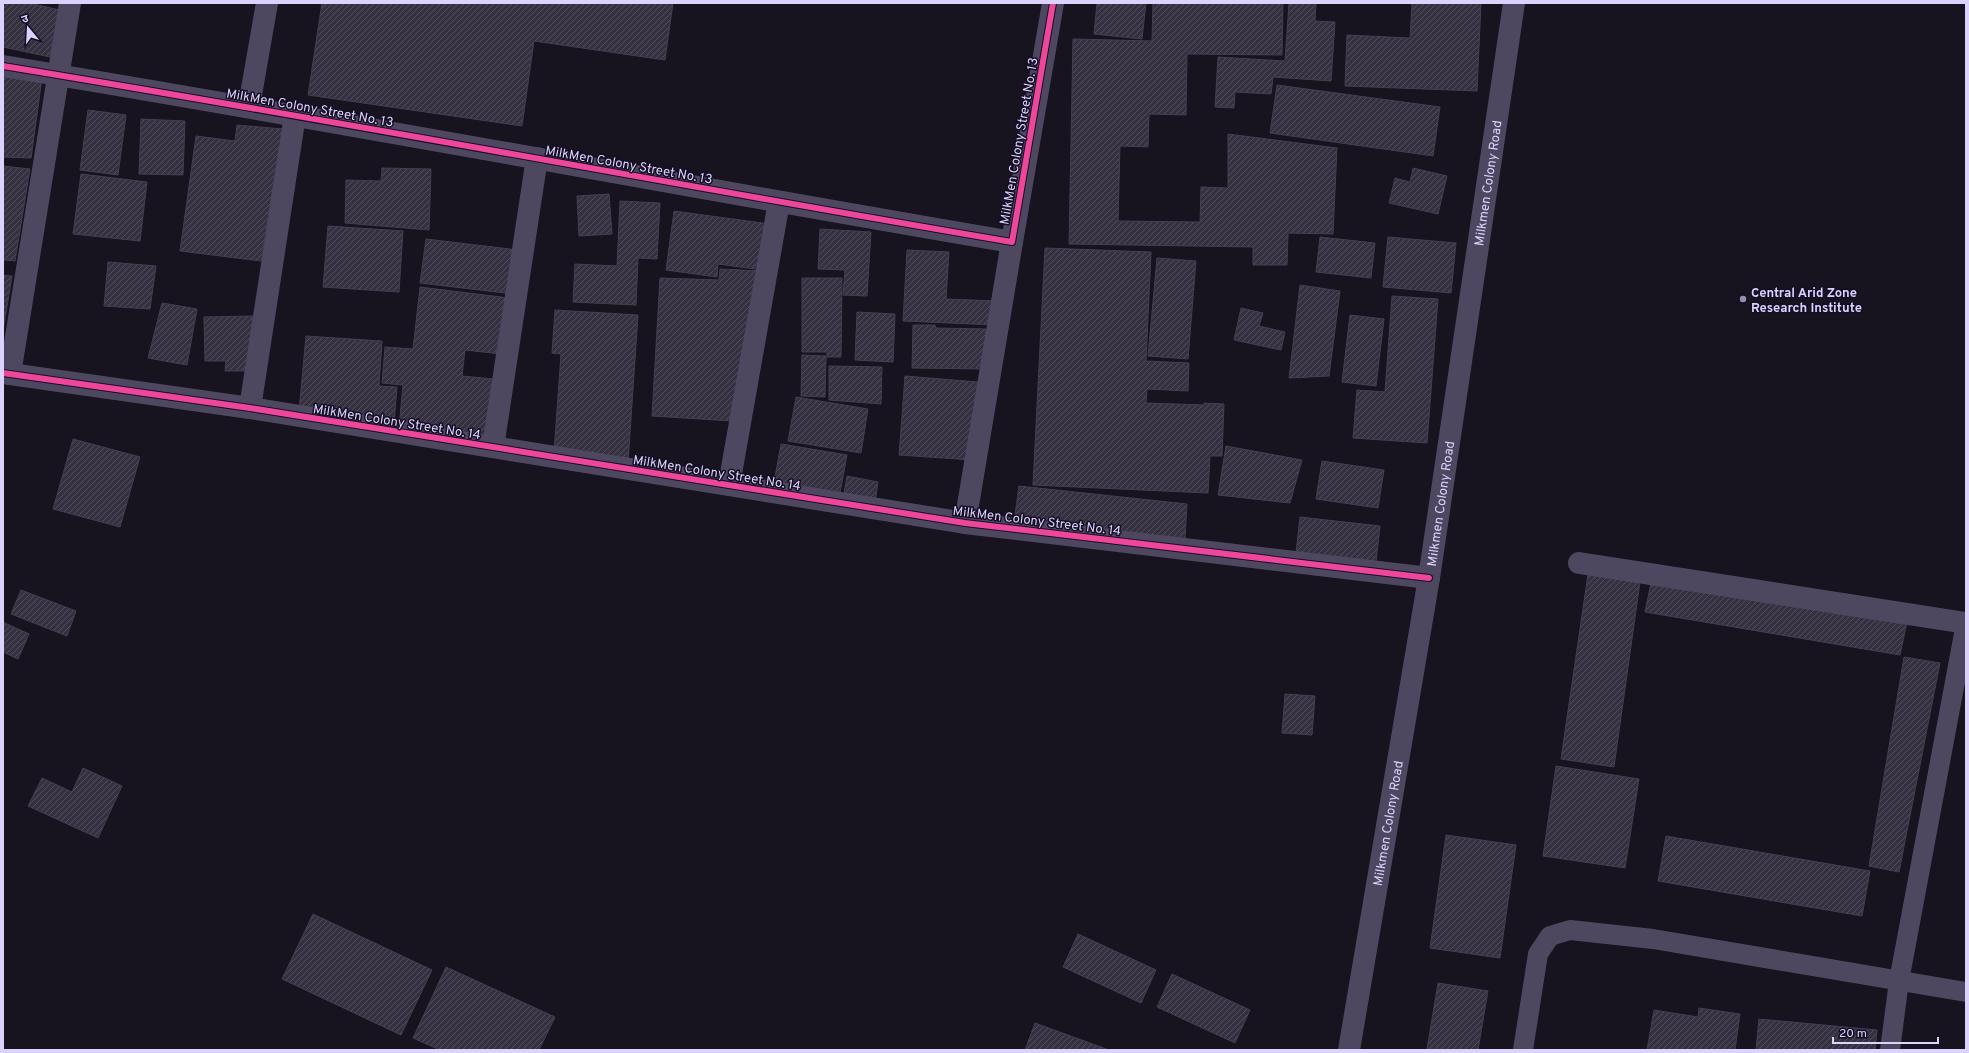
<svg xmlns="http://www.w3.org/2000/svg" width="1969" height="1053" viewBox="0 0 1969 1053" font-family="Overpass,'Noto Sans Devanagari',sans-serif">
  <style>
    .building { fill: url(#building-hatch); stroke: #453e52 }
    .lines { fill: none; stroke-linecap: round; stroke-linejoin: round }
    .service { stroke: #4d4860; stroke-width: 20 }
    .minor { stroke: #4d4860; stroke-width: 22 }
    .cycleway-casing { stroke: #150e24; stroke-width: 8 }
    .cycleway { stroke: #ed469a; stroke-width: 6 }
    .poi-dot { fill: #988fb0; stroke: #150e24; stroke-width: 1.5 }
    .labels { text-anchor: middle; stroke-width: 3; stroke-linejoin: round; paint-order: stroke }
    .street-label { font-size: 13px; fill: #ddd2fe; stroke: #150e24 }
    .poi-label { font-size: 13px; font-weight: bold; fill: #ddd2fe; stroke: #150e24; text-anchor: start }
  </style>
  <defs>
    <pattern id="building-hatch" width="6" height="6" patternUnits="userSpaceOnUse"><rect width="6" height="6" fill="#363141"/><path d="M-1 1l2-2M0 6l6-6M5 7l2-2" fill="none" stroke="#534e5e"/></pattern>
  </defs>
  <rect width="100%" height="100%" fill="#17131f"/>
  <path class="building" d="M 3,3 L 29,3 L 60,10 L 50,57 L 3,47 Z
    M 322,3 L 673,3 L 665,60 L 534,41 L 522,126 L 308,95 Z
    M 1097,3 L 1146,3 L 1142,39 L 1094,34 Z
    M 1153,3 L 1283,3 L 1282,55 L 1187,54 L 1186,115 L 1149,114 L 1148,147 L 1120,146 L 1118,221 L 1200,222 L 1201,187 L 1228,188 L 1228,134 L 1337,148 L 1333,234 L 1288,233 L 1287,265 L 1253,265 L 1253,247 L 1069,244 L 1073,39 L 1152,41 Z
    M 1289,3 L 1316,3 L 1315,21 L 1335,22 L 1331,81 L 1273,77 L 1271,94 L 1235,92 L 1234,108 L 1215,107 L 1218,57 L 1285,61 Z
    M 1412,3 L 1481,3 L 1477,91 L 1345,86 L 1347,35 L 1410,38 Z
    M 3,71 L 42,78 L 31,158 L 3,157 Z
    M 1277,85 L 1440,107 L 1433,156 L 1270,133 Z
    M 88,110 L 126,115 L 118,175 L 80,170 Z
    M 141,119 L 185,121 L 183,175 L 139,174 Z
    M 237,125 L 283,129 L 261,261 L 180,251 L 196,136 L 235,141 Z
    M 3,166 L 30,169 L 15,261 L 3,260 Z
    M 382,168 L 431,169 L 429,230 L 345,223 L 346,180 L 381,181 Z
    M 1413,168 L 1447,176 L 1438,214 L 1389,203 L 1395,178 L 1410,182 Z
    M 81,174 L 147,182 L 140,241 L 73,234 Z
    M 609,194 L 612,234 L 579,236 L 577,196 Z
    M 620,201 L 660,203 L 657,259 L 638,258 L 636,305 L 573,302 L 575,264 L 617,266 Z
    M 674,211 L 770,224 L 763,270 L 718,264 L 717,277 L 666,270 Z
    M 328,226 L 403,231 L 399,292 L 323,287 Z
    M 820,229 L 871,232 L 867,296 L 843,295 L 845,270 L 818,269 Z
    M 1320,237 L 1375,243 L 1371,278 L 1316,272 Z
    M 1388,237 L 1456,243 L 1451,293 L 1383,287 Z
    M 426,239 L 518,250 L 513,294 L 420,283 Z
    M 1045,248 L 1151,252 L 1146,361 L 1189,363 L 1188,391 L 1147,389 L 1146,403 L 1204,405 L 1204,403 L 1224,404 L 1222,456 L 1210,456 L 1208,493 L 1033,485 Z
    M 907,250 L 949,252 L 946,299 L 997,301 L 995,325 L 903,321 Z
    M 1157,258 L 1196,261 L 1188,359 L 1148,356 Z
    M 108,262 L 156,266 L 150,309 L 104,306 Z
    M 720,269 L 761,271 L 732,421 L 652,416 L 660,278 L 719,280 Z
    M 3,275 L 12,276 L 3,331 Z
    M 802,278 L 842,278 L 841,357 L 827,357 L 827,352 L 802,352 Z
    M 1300,285 L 1340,291 L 1329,376 L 1289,378 Z
    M 420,287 L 509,298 L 501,354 L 465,350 L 462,376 L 493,379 L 487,437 L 399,428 L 403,385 L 382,383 L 385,347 L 413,349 Z
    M 1392,296 L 1438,299 L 1427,443 L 1353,438 L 1357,390 L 1385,392 Z
    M 162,303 L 197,309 L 187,365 L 148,358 Z
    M 1241,308 L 1263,313 L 1259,326 L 1285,332 L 1281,350 L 1234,340 Z
    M 555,310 L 638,315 L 628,463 L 554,453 L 561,354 L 552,353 Z
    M 857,312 L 895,314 L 893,362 L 855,360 Z
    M 1350,315 L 1384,319 L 1376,386 L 1342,382 Z
    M 253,316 L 246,371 L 225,371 L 226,361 L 205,361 L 204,317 Z
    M 913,325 L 935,325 L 936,328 L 986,329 L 985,369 L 912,368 Z
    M 306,336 L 382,341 L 379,386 L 397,387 L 394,424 L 299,411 Z
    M 802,355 L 826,356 L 825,397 L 801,396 Z
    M 829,366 L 882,367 L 881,404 L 829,400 Z
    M 905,376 L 978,382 L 972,460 L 899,455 Z
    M 796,397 L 868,409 L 861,453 L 788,441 Z
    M 73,439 L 140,457 L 120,527 L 53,509 Z
    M 781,444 L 847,455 L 839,499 L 773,488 Z
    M 1226,446 L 1302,460 L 1290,503 L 1218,495 Z
    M 1322,461 L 1384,470 L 1378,508 L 1316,499 Z
    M 847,476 L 878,482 L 875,503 L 843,498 Z
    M 1019,486 L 1187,504 L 1185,540 L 1014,522 Z
    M 1300,517 L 1380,526 L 1376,562 L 1296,553 Z
    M 1588,574 L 1640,582 L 1614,767 L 1561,759 Z
    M 1651,583 L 1907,622 L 1900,655 L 1645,612 Z
    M 21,590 L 76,611 L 67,636 L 11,614 Z
    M 3,622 L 29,634 L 18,659 L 3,652 Z
    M 1904,657 L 1940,663 L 1899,872 L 1869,866 Z
    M 1285,694 L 1315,696 L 1312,735 L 1282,733 Z
    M 1556,766 L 1639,779 L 1625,868 L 1543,856 Z
    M 83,768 L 122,786 L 98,838 L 28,806 L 42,778 L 72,792 Z
    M 1446,835 L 1516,845 L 1500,958 L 1430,948 Z
    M 1666,836 L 1870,871 L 1862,916 L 1658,881 Z
    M 313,914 L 432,970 L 401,1035 L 282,979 Z
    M 1078,934 L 1156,970 L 1141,1003 L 1063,967 Z
    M 446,967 L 555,1017 L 539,1050 L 440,1050 L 413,1038 Z
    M 1172,974 L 1250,1010 L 1235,1043 L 1157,1007 Z
    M 1438,983 L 1488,991 L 1478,1050 L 1427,1049 Z
    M 1699,1008 L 1740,1014 L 1735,1050 L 1647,1050 L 1654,1010 L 1698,1017 Z
    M 1759,1019 L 1877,1030 L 1875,1050 L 1756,1050 Z
    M 1035,1023 L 1109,1050 L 1025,1050 Z"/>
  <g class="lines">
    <path class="service" d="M 1523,1050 L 1538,954 L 1550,936 L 1570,930 L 1653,939 L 1966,992
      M 1890,1050 L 1899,981 L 1966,623"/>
    <g class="minor">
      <path d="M 3,66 C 340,121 676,185 1012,242 L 1053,3"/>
      <path d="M 249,106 L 267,3"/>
      <path d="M 3,373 L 250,408 L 965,523 L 1429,578"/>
      <path d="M 10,374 L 70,3"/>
      <path d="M 250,408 L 295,115"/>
      <path d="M 493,447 L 537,158"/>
      <path d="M 729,485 L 779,202"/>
      <path d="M 965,523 L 1012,242"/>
      <path d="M 1579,563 L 1966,623"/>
      <path id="s1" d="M 1349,1050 L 1429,578 L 1514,3"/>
    </g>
    <defs>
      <path id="cycleway" d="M 3,66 C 340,121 676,185 1012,242 L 1053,3
        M 3,373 L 250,408 L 965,523 L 1429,578"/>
    </defs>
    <use href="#cycleway" class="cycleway-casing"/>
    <use href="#cycleway" class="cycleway"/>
  </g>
  <circle class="poi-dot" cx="1743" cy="299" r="4"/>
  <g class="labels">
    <g class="street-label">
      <text transform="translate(310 107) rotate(10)" y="5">MilkMen Colony Street No. 13</text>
      <text transform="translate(1018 141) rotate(-80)" y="5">MilkMen Colony Street No. 13</text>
      <text transform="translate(629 164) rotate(10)" y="5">MilkMen Colony Street No. 13</text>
      <text dy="5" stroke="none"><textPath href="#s1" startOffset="878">Milkmen Colony Road</textPath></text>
      <text transform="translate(397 421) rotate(9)" y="5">MilkMen Colony Street No. 14</text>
      <text transform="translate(717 472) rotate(9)" y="5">MilkMen Colony Street No. 14</text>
      <text dy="5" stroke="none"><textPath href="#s1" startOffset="554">Milkmen Colony Road</textPath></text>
      <text transform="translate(1037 520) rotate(7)" y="5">MilkMen Colony Street No. 14</text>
      <text dy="5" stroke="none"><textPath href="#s1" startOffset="230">Milkmen Colony Road</textPath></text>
    </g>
    <g class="poi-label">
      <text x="1751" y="297">Central Arid Zone<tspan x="1751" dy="15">Research Institute</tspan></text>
    </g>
  </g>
  <rect width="1969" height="1053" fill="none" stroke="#ddd2fe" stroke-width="8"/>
  <g transform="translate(28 28) rotate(342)" stroke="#150e24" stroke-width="3" paint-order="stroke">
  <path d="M0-3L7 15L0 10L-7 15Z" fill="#ddd2fe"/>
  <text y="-6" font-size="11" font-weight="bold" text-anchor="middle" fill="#ddd2fe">उ</text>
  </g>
  <path d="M1833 1037v6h105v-6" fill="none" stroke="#ddd2fe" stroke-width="2"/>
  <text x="1839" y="1037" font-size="12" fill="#ddd2fe" stroke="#150e24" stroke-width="3" paint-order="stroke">20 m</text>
</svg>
